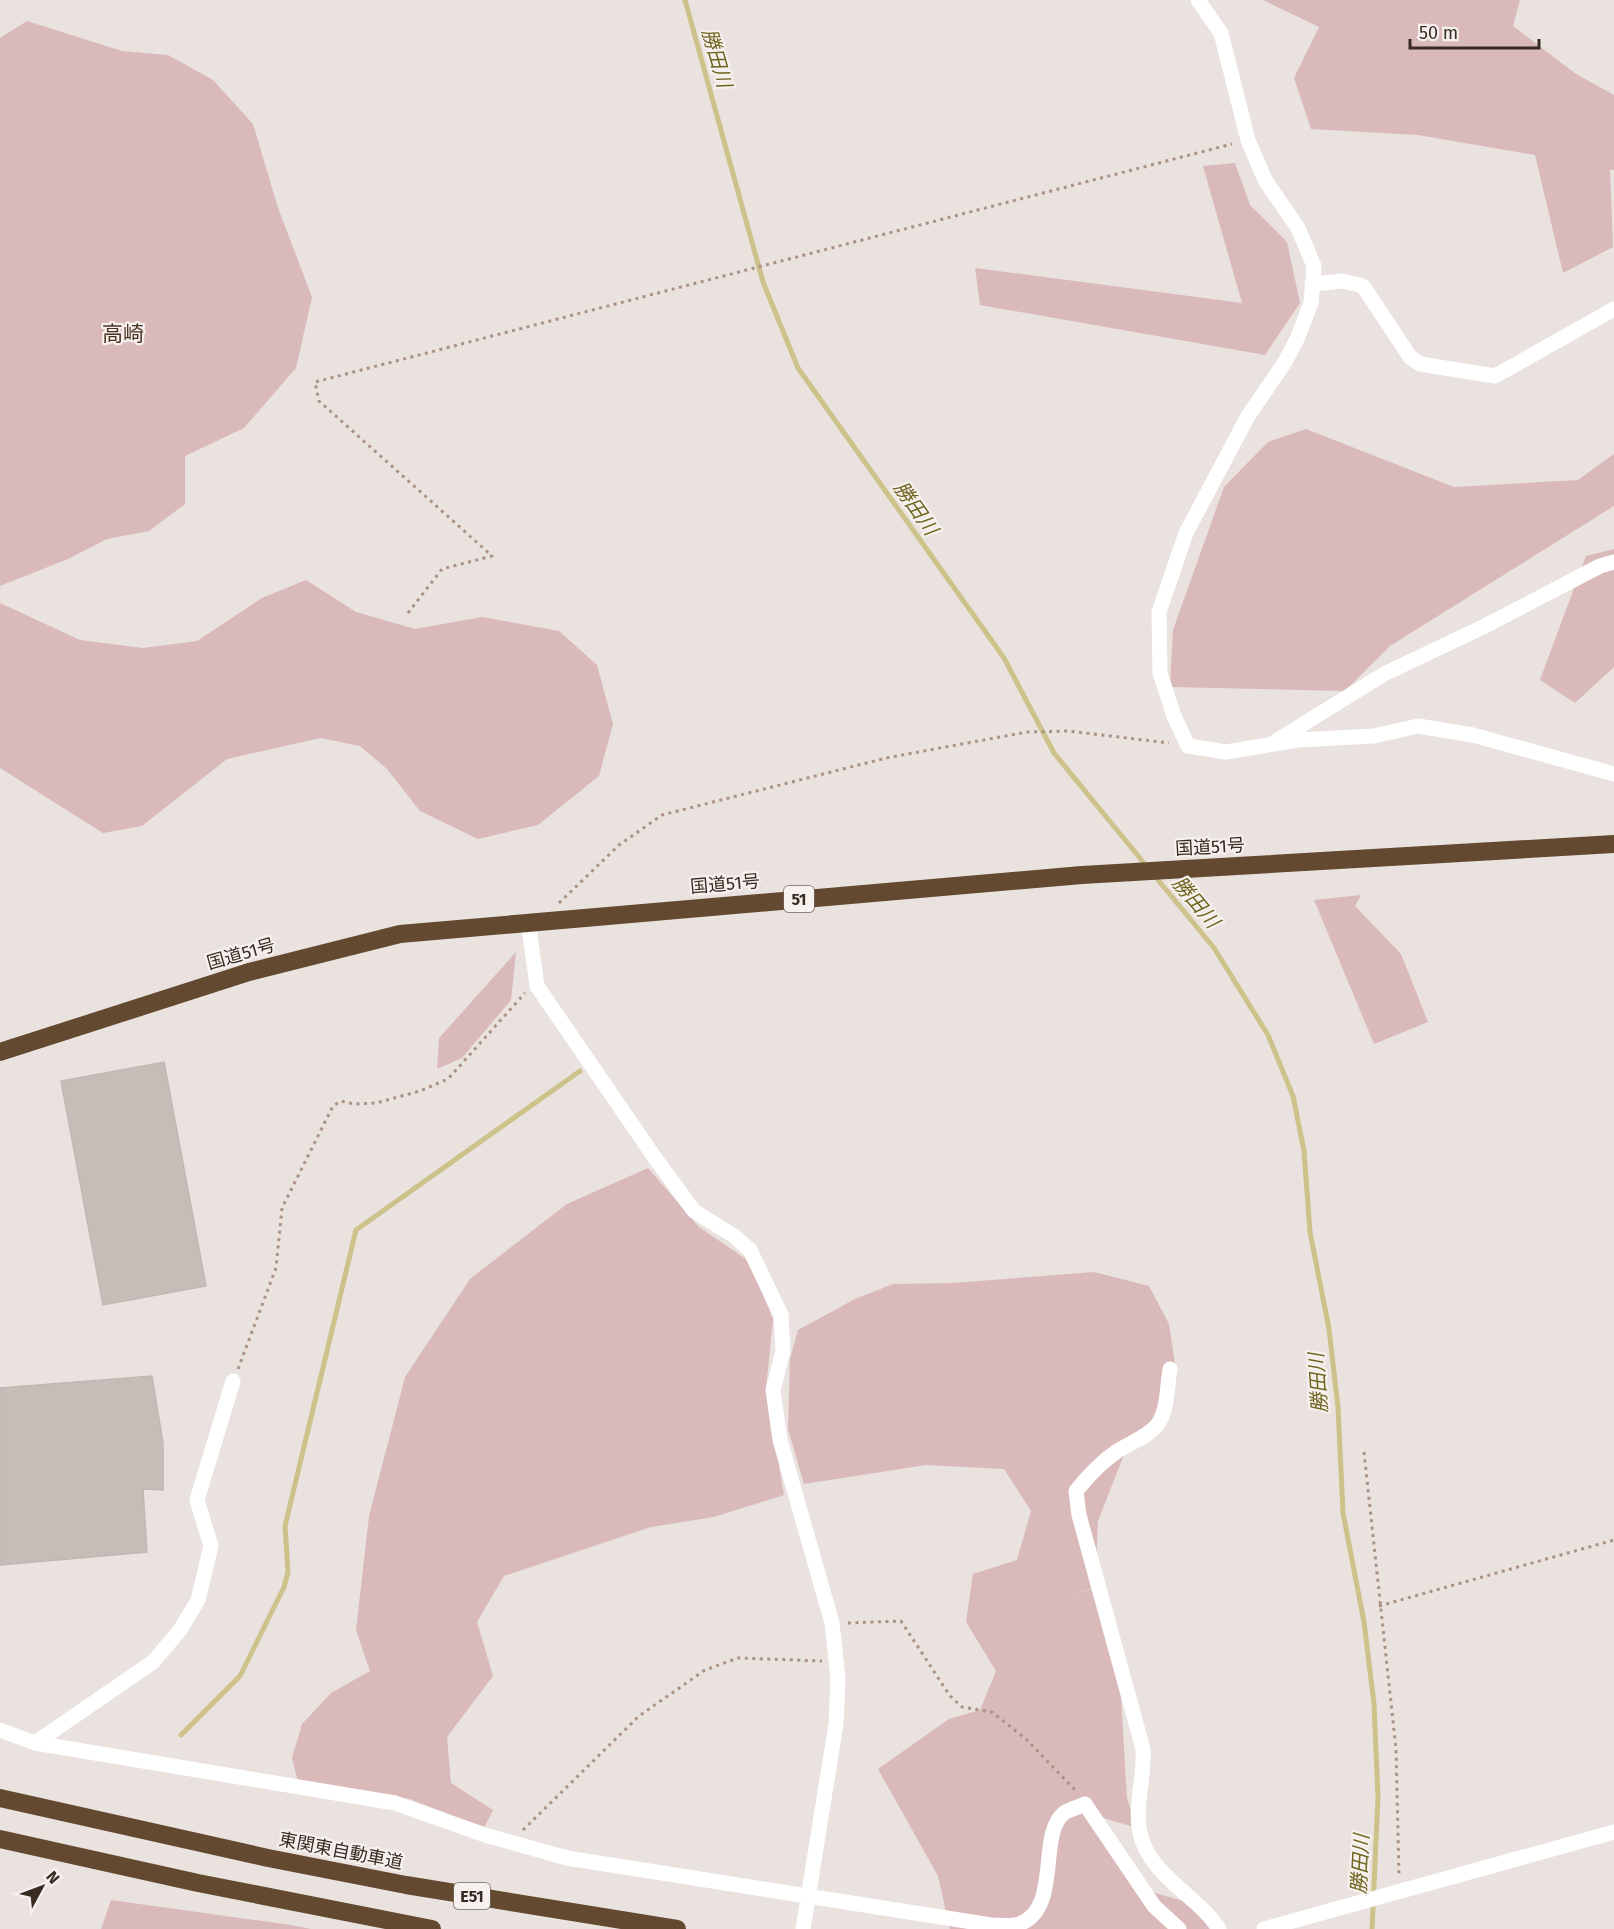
<svg xmlns="http://www.w3.org/2000/svg" width="1614" height="1929" viewBox="0 0 1614 1929" font-family="'Fira Sans','Noto Sans JP',sans-serif">
  <style>
    .green { fill: #dab9ba }
    .lines { fill: none; stroke-linecap: round; stroke-linejoin: round }
    .stream { stroke: #ccc28a; stroke-width: 5 }
    .building { fill: #c7bdb8; stroke: #c2b7b2; stroke-width: 1.5 }
    .path { stroke: #ab9282; stroke-width: 3; stroke-dasharray: 3 4.5; stroke-linecap: butt }
    .street { stroke: #fff; stroke-width: 15 }
    .highway { stroke: #62492f; stroke-width: 18 }
    .labels { text-anchor: middle; stroke-width: 4.5; stroke-linejoin: round; paint-order: stroke }
    .shield { fill: #f6f1ef; stroke: #71665f; stroke-width: 1.5 }
    .shield-label { font-size: 16px; font-weight: bold; fill: #382b21 }
    .street-label { font-size: 18px; fill: #382b21; stroke: #f6f1ef }
    .water-label { font-size: 20px; font-style: italic; fill: #706620; stroke: #f6f1ef }
    .quarter-label { font-size: 21px; fill: #49321f; stroke: #f6f1ef }
  </style>
  <rect width="100%" height="100%" fill="#e9e2df"/>
  <path class="green" d="M 1263,0 L 1520,0 L 1513,26 L 1576,74 L 1614,95 L 1614,170 L 1610,169 L 1613,247 L 1563,273 L 1535,155 L 1418,135 L 1311,129 L 1294,78 L 1319,27 Z
    M 27,21 L 122,51 L 168,55 L 213,80 L 253,124 L 278,208 L 312,297 L 296,368 L 244,428 L 185,456 L 185,504 L 149,531 L 107,539 L 68,559 L 0,586 L 0,38 Z
    M 1235,163 L 1250,205 L 1287,242 L 1300,303 L 1265,355 L 980,305 L 975,268 L 1242,303 L 1203,166 Z
    M 1306,429 L 1454,487 L 1578,480 L 1614,454 L 1614,506 L 1390,646 L 1345,691 L 1170,687 L 1173,630 L 1224,487 L 1268,442 Z
    M 1614,549 L 1614,667 L 1575,703 L 1540,680 L 1586,556 Z
    M 306,580 L 356,612 L 415,629 L 482,617 L 559,631 L 597,665 L 613,724 L 599,776 L 538,825 L 478,839 L 420,811 L 387,769 L 360,746 L 320,738 L 227,759 L 142,826 L 103,833 L 0,768 L 0,603 L 80,640 L 143,648 L 197,641 L 262,598 Z
    M 1361,895 L 1355,906 L 1401,954 L 1428,1022 L 1374,1044 L 1314,900 Z
    M 516,952 L 511,1000 L 462,1058 L 437,1069 L 439,1038 Z
    M 648,1168 L 699,1227 L 749,1261 L 773,1319 L 766,1389 L 784,1495 L 714,1517 L 651,1527 L 504,1576 L 477,1622 L 493,1676 L 447,1737 L 451,1783 L 493,1810 L 484,1828 L 410,1799 L 298,1782 L 292,1758 L 302,1724 L 331,1693 L 370,1671 L 356,1630 L 369,1516 L 405,1377 L 470,1279 L 567,1204 Z
    M 1094,1272 L 1149,1286 L 1169,1324 L 1175,1364 L 1157,1418 L 1127,1447 L 1098,1521 L 1095,1588 L 1070,1595 L 1094,1589 L 1120,1681 L 1127,1798 L 1137,1828 L 1086,1813 L 1141,1889 L 1204,1907 L 1216,1929 L 950,1929 L 938,1876 L 878,1769 L 949,1719 L 980,1710 L 996,1671 L 966,1622 L 973,1574 L 1017,1560 L 1031,1511 L 1004,1469 L 926,1465 L 804,1484 L 788,1429 L 790,1359 L 798,1330 L 855,1299 L 893,1284 L 953,1283 Z
    M 111,1900 L 291,1925 L 311,1929 L 101,1929 Z"/>
  <g class="lines">
    <path class="stream" d="M 685,0 L 763,282 L 798,368 L 1004,658 L 1054,753 L 1148,868
      M 1154,875 L 1214,948 L 1268,1035 L 1293,1096 L 1304,1151 L 1310,1232 L 1329,1329 L 1338,1407 L 1343,1513 L 1364,1622 L 1374,1704 L 1378,1797 L 1372,1929
      M 181,1735 L 240,1676 L 284,1587 L 288,1572 L 285,1526 L 356,1230 L 580,1071"/>
  </g>
  <path class="building" d="M 164,1062 L 206,1286 L 103,1305 L 61,1081 Z
    M 152,1376 L 163,1443 L 163,1490 L 143,1489 L 147,1552 L 0,1565 L 0,1388 Z"/>
  <g class="lines">
    <path class="path" d="M 408,613 L 442,569 L 492,556 L 319,401 L 315,382 L 1232,144
      M 559,903 L 619,845 L 662,815 L 886,758 L 1027,732 L 1068,731 L 1169,743
      M 238,1369 L 276,1268 L 282,1208 L 333,1106 L 341,1101 L 354,1104 L 376,1103 L 420,1091 L 448,1079 L 525,993
      M 1364,1452 L 1396,1749 L 1399,1875
      M 1379,1606 L 1614,1540
      M 848,1623 L 901,1621 L 950,1696 L 962,1707 L 992,1712 L 1026,1739 L 1077,1792
      M 523,1830 L 639,1716 L 705,1670 L 738,1658 L 822,1661"/>
    <path class="street" d="M 1198,0 L 1221,33 L 1248,140 L 1265,180 L 1298,228 L 1314,266 L 1311,303 L 1297,339 L 1285,362 L 1248,416 L 1186,533 L 1159,612 L 1160,673 L 1174,716 L 1188,746 L 1226,752 L 1298,740 L 1374,736 L 1418,726 L 1473,735 L 1614,774
      M 1312,284 L 1343,281 L 1363,286 L 1410,357 L 1420,364 L 1495,376 L 1614,309
      M 1276,741 L 1384,674 L 1485,626 L 1600,566 L 1614,562
      M 528,921 L 537,986 L 655,1158 L 694,1211 L 734,1236 L 750,1250 L 781,1315 L 783,1351 L 773,1390 L 780,1440 L 832,1623 L 838,1678 L 836,1724 L 803,1929
      M 1170,1369 C 1167,1386 1168,1409 1158,1424 C 1148,1437 1129,1443 1116,1452 C 1100,1463 1088,1476 1076,1491 L 1079,1515 L 1143,1749 C 1145,1778 1133,1809 1141,1837 C 1153,1878 1198,1896 1219,1929
      M 0,1730 L 35,1743 L 395,1803 L 485,1835 L 567,1858 L 991,1925 C 1000,1925 1011,1927 1019,1924 C 1062,1909 1037,1835 1064,1813 C 1070,1809 1079,1807 1085,1804 L 1154,1906 L 1179,1929
      M 35,1743 L 153,1662 L 180,1630 L 198,1600 L 211,1546 L 197,1500 L 233,1381
      M 1264,1929 L 1614,1832"/>
    <path class="highway" d="M 0,1052 L 249,972 L 400,934 L 1082,875 L 1614,844
      M 0,1798 L 268,1858 L 406,1885 L 677,1929
      M 0,1839 L 198,1883 L 432,1929"/>
  </g>
  <g class="labels">
    <g class="shield">
      <rect x="784" y="886" width="30" height="26" rx="4.5"/>
      <rect x="454" y="1883" width="36" height="26" rx="4.5"/>
    </g>
    <g class="shield-label">
      <text x="799" y="905">51</text>
      <text x="472" y="1902">E51</text>
    </g>
    <g class="street-label">
      <text transform="translate(1210 847) rotate(-3)" y="6">国道51号</text>
      <text transform="translate(725 884) rotate(-5)" y="6">国道51号</text>
      <text transform="translate(241 954) rotate(-16)" y="6">国道51号</text>
      <text transform="translate(341 1851) rotate(11)" y="6">東関東自動車道</text>
    </g>
    <g class="water-label">
      <text transform="translate(717 58) rotate(74)" y="7">勝田川</text>
      <text transform="translate(916 508) rotate(55)" y="7">勝田川</text>
      <text transform="translate(1196 902) rotate(50)" y="7">勝田川</text>
      <text transform="translate(1318 1383) rotate(-94)" y="7">勝田川</text>
      <text transform="translate(1360 1864) rotate(-87)" y="7">勝田川</text>
    </g>
    <g class="quarter-label">
      <text x="123" y="341">高崎</text>
    </g>
  </g>
  <g transform="translate(42 1887) rotate(49)" stroke="#f6f1ef" stroke-width="4.5" paint-order="stroke">
  <path d="M0-4.5L10 22L0 15L-10 22Z" fill="#382b21"/>
  <text y="-9" font-size="16" font-weight="bold" text-anchor="middle" fill="#382b21">N</text>
  </g>
  <path d="M1410 39v9h129v-9" fill="none" stroke="#382b21" stroke-width="3"/>
  <text x="1419" y="39" font-size="18" fill="#382b21" stroke="#f6f1ef" stroke-width="4.5" paint-order="stroke">50 m</text>
</svg>
